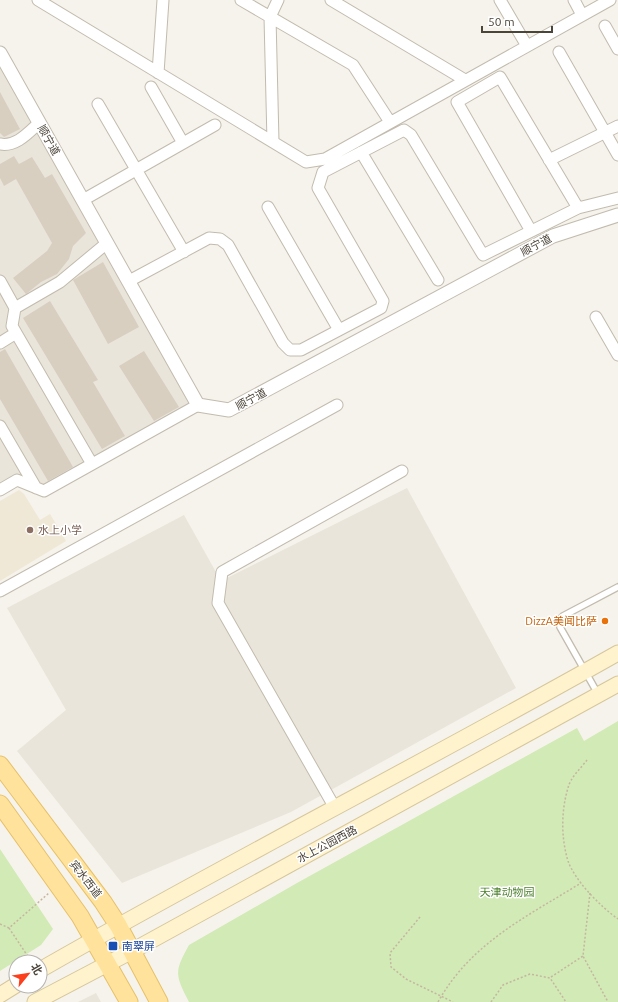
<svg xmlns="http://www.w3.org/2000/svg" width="618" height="1002" viewBox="0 0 618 1002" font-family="Ubuntu,'Noto Sans SC',sans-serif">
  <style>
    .residential { fill: #eae5da }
    .education { fill: #efe8d6 }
    .green { fill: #d2eab5 }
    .building { fill: #d8cfc1 }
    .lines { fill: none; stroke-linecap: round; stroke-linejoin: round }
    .service-casing { stroke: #c2bbae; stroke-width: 8 }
    .minor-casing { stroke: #c2bbae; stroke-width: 13 }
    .tertiary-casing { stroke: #c2bbae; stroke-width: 15 }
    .secondary-casing { stroke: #d6c79b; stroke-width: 17 }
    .primary-casing { stroke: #e6c16a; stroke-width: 19 }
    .path { stroke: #c4b79f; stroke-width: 1.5; stroke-dasharray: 2 2; stroke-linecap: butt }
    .service { stroke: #fff; stroke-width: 5.5 }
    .minor { stroke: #fff; stroke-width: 11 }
    .tertiary { stroke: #fff; stroke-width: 13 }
    .secondary { stroke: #fff3cd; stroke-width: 15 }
    .primary { stroke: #ffe39c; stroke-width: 17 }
    .education-dot { fill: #8d6e63; stroke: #fff; stroke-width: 1.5 }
    .food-dot { fill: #e8710a; stroke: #fff; stroke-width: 1.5 }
    .transit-dot { fill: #1a4fb4; stroke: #fff; stroke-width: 1.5 }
    .labels { text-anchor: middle; stroke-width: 3; stroke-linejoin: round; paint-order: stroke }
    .street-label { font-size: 11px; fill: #4b4439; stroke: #fff }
    .education-label { font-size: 11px; fill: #785e54; stroke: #fff; text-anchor: start }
    .food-label { font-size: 11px; fill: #c56008; stroke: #fff; text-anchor: end }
    .park-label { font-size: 11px; fill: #4a7f2a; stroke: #fff }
    .transit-label { font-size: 11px; fill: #164399; stroke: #fff; text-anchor: start }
  </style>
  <rect width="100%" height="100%" fill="#f6f3ec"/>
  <path class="residential" d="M 0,53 L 198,405 L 44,491 L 17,480 L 0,490 Z
    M 407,488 L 516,688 L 291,812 L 122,883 L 17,751 L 66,710 L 7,608 L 184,515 L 221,581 Z
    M 96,993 L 101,1002 L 78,1002 Z"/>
  <path class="education" d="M 19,490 L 24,494 L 40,520 L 50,514 L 66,541 L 0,581 L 0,501 Z"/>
  <path class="green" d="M 618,721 L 618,1002 L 189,1002 C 175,975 174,972 189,945 L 297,883 L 577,728 L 584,741 Z
    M 0,849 L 53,929 L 41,945 L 0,971 Z"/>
  <path class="building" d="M 0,92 L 20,129 L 4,137 L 0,133 Z
    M 14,156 L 19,164 L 32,157 L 45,178 L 52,174 L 86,233 L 73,246 L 69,259 L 57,274 L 41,282 L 26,294 L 13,278 L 47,251 L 52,243 L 16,179 L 4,186 L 0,178 L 0,164 Z
    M 103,262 L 139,327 L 108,344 L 73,280 Z
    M 50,301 L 98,380 L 93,382 L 125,436 L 102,449 L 23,318 Z
    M 5,349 L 73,467 L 48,481 L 0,399 L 0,352 Z
    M 144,351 L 179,407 L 154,421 L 119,366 Z"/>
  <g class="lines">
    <defs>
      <path id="service" d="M 598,694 L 560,627 L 561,618 L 563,616 L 618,587"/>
      <path id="minor" d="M 38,0 L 306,162 L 325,159 L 610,0
        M 241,0 L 353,65 L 390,122
        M 331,0 L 465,80
        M 500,0 L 527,46
        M 574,0 L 582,15
        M 605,26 L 618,49
        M 559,52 L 618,155
        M 158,73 L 163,0
        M 151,87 L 183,143
        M 98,104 L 184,252
        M 273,142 L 270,17 L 278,0
        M 0,144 C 16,147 28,133 39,123
        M 361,152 L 438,280
        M 549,160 L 618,126
        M 83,200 L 215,125
        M 268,207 L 339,330
        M 531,231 L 457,102 L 500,77 L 578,208
        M 0,281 L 15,308 L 60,282 L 107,243
        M 129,281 L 209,238 L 220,239 L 228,245 L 283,343 L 290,350 L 301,350 L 381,308 L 383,301 L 318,188 L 323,172 L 404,130 L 411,135 L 483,255 L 578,208 L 618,198
        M 15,308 L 12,326 L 92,464
        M 596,317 L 618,355
        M 0,343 L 16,333
        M 0,426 L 36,488
        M 0,490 L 17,480 L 44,491 L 198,405
        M 0,591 L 337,405
        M 335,808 L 218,603 L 222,572 L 402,471"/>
      <path id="tertiary" d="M 0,53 L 198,405 L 229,410 L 553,236 L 618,215"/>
      <path id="secondary" d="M 40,970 C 230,861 427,761 618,653
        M 0,995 L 16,985
        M 35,1002 L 132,951 L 618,684"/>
      <path id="primary" d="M 0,765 L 103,902 L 118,925 L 159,1002
        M 0,804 L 80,916 L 129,1002"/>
    </defs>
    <use href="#service" class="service-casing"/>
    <use href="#minor" class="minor-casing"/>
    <use href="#tertiary" class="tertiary-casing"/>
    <use href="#secondary" class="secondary-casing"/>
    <use href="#primary" class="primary-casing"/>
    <path class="path" d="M 587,760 C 581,768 570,778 568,788 C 561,811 561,838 568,861 C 575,881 601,907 618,919
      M 590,893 L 583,956 L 608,1002
      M 420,917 L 390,953 L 391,967 L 406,979 L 453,1002
      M 0,924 L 9,928 L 49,893
      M 9,928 L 31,961
      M 551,977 L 583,956
      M 438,1002 C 471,943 526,917 581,883
      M 491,1002 L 503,985 L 530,974 L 550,978 L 566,1002"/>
    <use href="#service" class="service"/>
    <use href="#minor" class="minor"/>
    <use href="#tertiary" class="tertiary"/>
    <use href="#secondary" class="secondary"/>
    <use href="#primary" class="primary"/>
  </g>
  <circle class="education-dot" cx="30" cy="530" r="4"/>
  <circle class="food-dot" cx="605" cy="621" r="4"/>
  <rect class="transit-dot" x="108" y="941" width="10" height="10" rx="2"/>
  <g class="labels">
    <g class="street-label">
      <text transform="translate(49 140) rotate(61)" y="4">顺宁道</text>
      <text transform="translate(536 245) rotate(-28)" y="4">顺宁道</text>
      <text transform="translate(251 399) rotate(-28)" y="4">顺宁道</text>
      <text transform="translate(327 844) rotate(-28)" y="4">水上公园西路</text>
      <text transform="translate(86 879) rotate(52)" y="4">宾水西道</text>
    </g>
    <g class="education-label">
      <text x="38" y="534">水上小学</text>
    </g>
    <g class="food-label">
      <text x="597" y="625">DizzA美闻比萨</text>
    </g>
    <g class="park-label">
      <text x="507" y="896">天津动物园</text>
    </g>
    <g class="transit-label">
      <text x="122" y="950">南翠屏</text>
    </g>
  </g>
  <g transform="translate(28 974) rotate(60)"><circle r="19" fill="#ffffff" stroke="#b7b4b0"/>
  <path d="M0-3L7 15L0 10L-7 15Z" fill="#fc3f1d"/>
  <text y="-6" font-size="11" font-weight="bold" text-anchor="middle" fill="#4b4439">北</text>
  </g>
  <path d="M482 26v6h70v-6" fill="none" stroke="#4b4439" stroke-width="2"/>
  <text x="488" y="26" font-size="12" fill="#4b4439" stroke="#ffffff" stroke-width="3" paint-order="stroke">50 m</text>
</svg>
